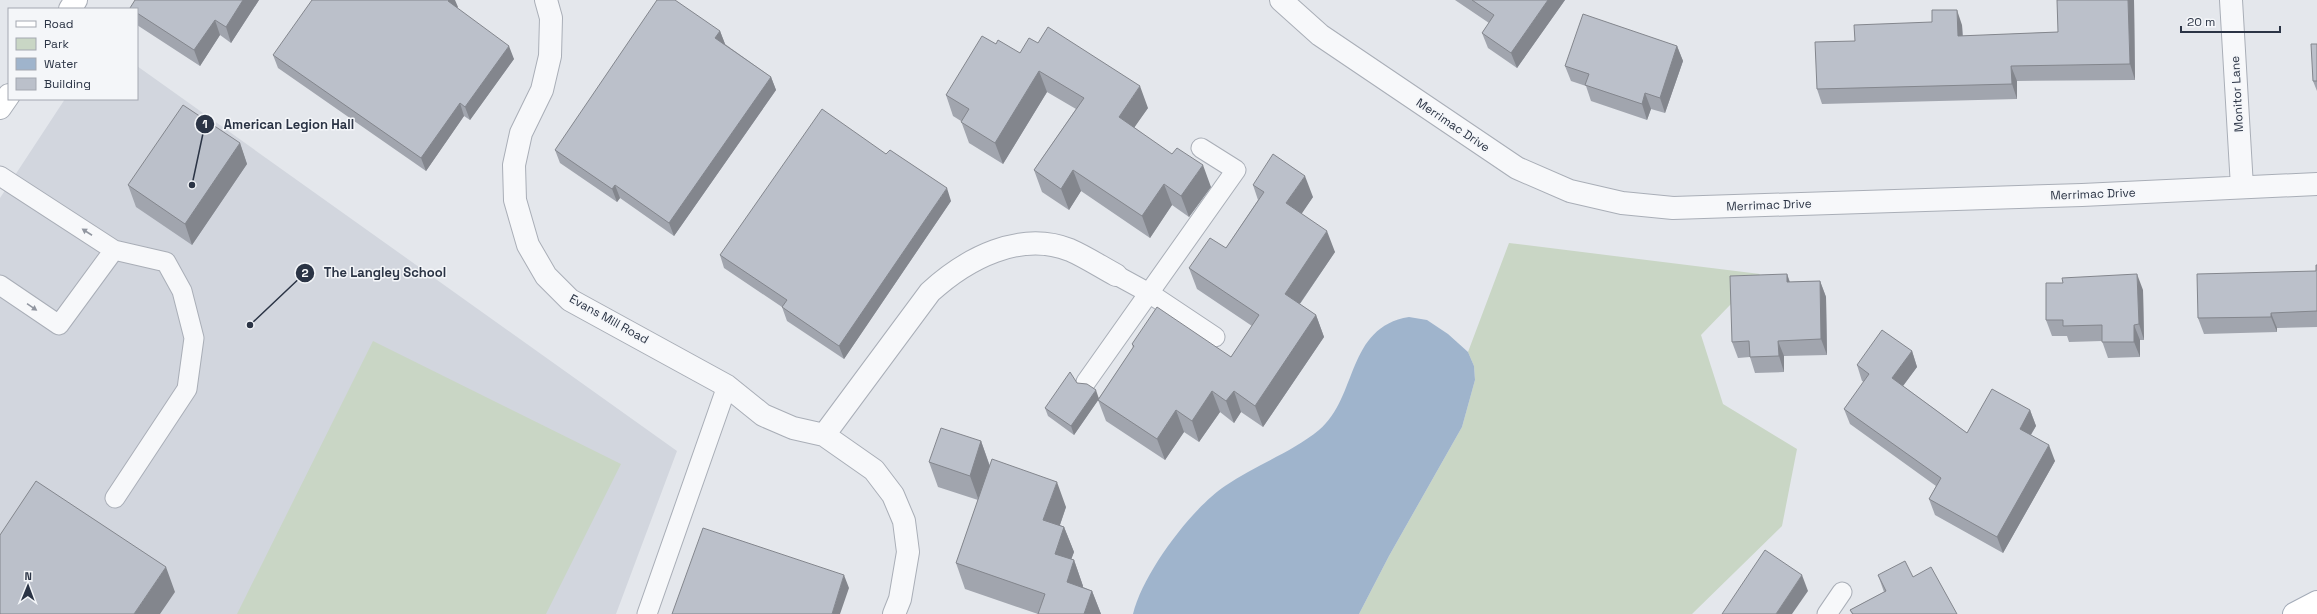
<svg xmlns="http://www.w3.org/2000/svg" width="2317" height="614" viewBox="0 0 2317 614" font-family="'Space Grotesk',sans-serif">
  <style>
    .built { fill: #d2d6de }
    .green { fill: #c9d6c5 }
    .water { fill: #9fb4cc }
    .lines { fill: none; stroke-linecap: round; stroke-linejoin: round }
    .lane-casing { stroke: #a9aeb7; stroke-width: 21 }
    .street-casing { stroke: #a9aeb7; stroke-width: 24 }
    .secondary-casing { stroke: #a9aeb7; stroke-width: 24 }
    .primary-casing { stroke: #a3abb8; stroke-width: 24 }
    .lane { stroke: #f7f8fa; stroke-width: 19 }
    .street { stroke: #f7f8fa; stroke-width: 22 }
    .secondary { stroke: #fff; stroke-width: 22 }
    .primary { stroke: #fff; stroke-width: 22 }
    .wall { fill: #a1a5ae }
    .shaded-wall { fill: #83868d }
    .building { fill: #bbc0ca; stroke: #83868d }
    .oneway { fill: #9196a0 }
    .labels { text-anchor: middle; stroke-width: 3; stroke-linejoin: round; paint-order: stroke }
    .street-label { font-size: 12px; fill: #2b3445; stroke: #f4f6f9 }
    .leader { fill: none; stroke: #2b3445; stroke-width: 1.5 }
    .callout-dot { fill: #2b3445; stroke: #f4f6f9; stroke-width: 1.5 }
    .mark-label { font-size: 12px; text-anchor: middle; font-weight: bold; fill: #fff }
    .callout-label { font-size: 13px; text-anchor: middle; font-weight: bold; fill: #2b3445; stroke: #f4f6f9; stroke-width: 3; stroke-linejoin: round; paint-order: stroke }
  </style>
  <rect width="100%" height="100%" fill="#e4e7ec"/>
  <path class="built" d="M 137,66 L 677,451 L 616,614 L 0,614 L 0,198 L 65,99 L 137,99 Z"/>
  <path class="green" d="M 1509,243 L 1760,274 L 1701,335 L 1723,404 L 1797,449 L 1782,526 L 1692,614 L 1359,614 L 1389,556 L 1462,427 L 1475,380 L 1474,366 L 1468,352 Z
    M 373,341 L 621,464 L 546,614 L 237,614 Z"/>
  <path class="water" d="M 1409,317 L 1427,320 L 1448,334 L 1468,352 L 1474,366 L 1475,380 L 1462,427 L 1389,556 L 1359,614 L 1133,614 C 1143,573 1191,509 1225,486 C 1255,465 1291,453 1319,430 C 1358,398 1346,327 1409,317 Z"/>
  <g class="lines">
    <defs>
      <path id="lane" d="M 0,176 L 114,250 L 59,325 L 0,285
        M 114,250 L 166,262 L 182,291 L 194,338 L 187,389 L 115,498
        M 1116,275 L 1149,293 L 1215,337
        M 1086,382 L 1236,170 L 1201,148
        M 647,614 L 727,386
        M 1827,614 L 1842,592"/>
      <path id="street" d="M 546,0 L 551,18 L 550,56 L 542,90 L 521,133 L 514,165 L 515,200 L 528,245 L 546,276 L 570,300 L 727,386 L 763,415 L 793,428 L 824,435 L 874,470 L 893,495 L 904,521 L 908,552 L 900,599 L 894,614
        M 1281,0 L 1320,35 L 1517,168 L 1570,191 L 1622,203 L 1673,208 L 2082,195 L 2317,184
        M 2231,0 L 2242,187
        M 824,435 L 930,292 C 966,259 1020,230 1070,250 C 1086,257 1101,267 1116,275"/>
      <path id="secondary" d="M 70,9 L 76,0
        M 0,108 L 9,95"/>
      <path id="primary" d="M 2294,614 L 2317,602"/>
    </defs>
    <use href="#lane" class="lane-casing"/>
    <use href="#street" class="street-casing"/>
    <use href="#secondary" class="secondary-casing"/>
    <use href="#primary" class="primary-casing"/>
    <use href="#lane" class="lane"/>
    <use href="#street" class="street"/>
    <use href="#secondary" class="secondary"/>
    <use href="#primary" class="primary"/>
  </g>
  <path class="wall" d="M 259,0 L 231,43 L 220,35 L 200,66 L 137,25 L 137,9 L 130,9 L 130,8 Z
    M 1455,0 L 1565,0 L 1517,68 L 1488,48 L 1482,33 L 1489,23 Z
    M 2134,0 L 2135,80 L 2017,81 L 2017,99 L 1822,104 L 1817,89 L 1855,41 L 1932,22 L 1962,25 L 1963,36 L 2058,32 Z
    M 458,7 L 457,8 L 514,59 L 470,120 L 464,116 L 426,171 L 278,68 L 273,55 Z
    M 720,31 L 725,44 L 771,77 L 776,90 L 674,236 L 620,198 L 617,202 L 560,163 L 555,150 Z
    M 996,44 L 1020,53 L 1148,108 L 1134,127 L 1211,187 L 1189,217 L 1172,205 L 1150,238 L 1081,191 L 1069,210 L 1042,192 L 1034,170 L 1076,109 L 1047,92 L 1003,164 L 969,143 L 961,121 L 953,116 L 946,95 Z
    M 2317,44 L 2317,91 L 2313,81 Z
    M 1677,46 L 1683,61 L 1665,113 L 1651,109 L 1647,120 L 1591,101 L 1586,86 L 1571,81 L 1565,66 Z
    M 240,143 L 247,164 L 192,245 L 136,207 L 128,185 Z
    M 1253,185 L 1313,197 L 1301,214 L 1335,252 L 1300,304 L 1316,315 L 1324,337 L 1263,427 L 1241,412 L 1234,423 L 1220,412 L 1199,442 L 1184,432 L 1165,460 L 1106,421 L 1098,400 L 1074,435 L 1048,416 L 1045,408 L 1077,383 L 1099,398 L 1133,348 L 1132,344 L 1231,357 L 1252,326 L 1197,289 L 1189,268 L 1226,248 L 1258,200 Z
    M 951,201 L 844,359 L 787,321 L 782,307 L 724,268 L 720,255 Z
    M 2317,265 L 2317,327 L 2277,328 L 2277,332 L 2204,334 L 2198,318 L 2316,271 Z
    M 1787,274 L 1790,282 L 1820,281 L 1826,297 L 1827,355 L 1784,356 L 1784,372 L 1755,373 L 1750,357 L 1738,358 L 1732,342 Z
    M 2143,290 L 2144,340 L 2140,340 L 2140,357 L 2108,358 L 2102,341 L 2069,342 L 2067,336 L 2052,336 L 2046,320 Z
    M 1912,351 L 1917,367 L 1903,386 L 1967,433 L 2030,410 L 2036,426 L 2031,435 L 2055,461 L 2003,553 L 1935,515 L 1929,499 L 1936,486 L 1850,424 L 1844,409 L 1864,382 L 1862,381 L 1857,365 Z
    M 981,441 L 990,466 L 1066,507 L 1060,525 L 1064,527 L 1074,552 L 1071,559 L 1074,560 L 1083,586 L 1083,587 L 1092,591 L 1101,614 L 1038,614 L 965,589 L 956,563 L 978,500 L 938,487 L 929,462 Z
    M 1878,575 L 1913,577 L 1957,614 L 1852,614 L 1850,610 L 1884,592 Z"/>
  <path class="shaded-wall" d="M 243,0 L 259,0 L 231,43 L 226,27 Z
    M 449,0 L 455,0 L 458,7 L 452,15 L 448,1 Z
    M 1548,0 L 1565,0 L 1517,68 L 1511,53 Z
    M 2128,0 L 2134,0 L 2135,80 L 2130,64 Z
    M 1957,10 L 1962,25 L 1963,51 L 1958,36 Z
    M 215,20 L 220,35 L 200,66 L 194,50 Z
    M 720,31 L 725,44 L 720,51 L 715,38 Z
    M 509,46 L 514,59 L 470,120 L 465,107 Z
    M 1677,46 L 1683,61 L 1665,113 L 1660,98 Z
    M 2011,66 L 2017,81 L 2017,99 L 2012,84 Z
    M 1039,71 L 1047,92 L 1003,164 L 995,143 Z
    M 771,77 L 776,90 L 674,236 L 669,223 Z
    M 1140,86 L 1148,108 L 1127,138 L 1119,117 Z
    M 1645,93 L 1651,109 L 1647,120 L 1642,104 Z
    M 460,103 L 464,116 L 426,171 L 421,158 Z
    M 240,143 L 247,164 L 192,245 L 185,224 Z
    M 1203,165 L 1211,187 L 1189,217 L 1181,196 Z
    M 1073,170 L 1081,191 L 1069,210 L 1061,189 Z
    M 1305,176 L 1313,197 L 1294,225 L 1286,203 Z
    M 1164,184 L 1172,205 L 1150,238 L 1142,216 Z
    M 615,185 L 620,198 L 617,202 L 612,189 Z
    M 947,188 L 951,201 L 844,359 L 839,346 Z
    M 1327,231 L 1335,252 L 1292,315 L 1285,294 Z
    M 1787,274 L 1792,290 L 1787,282 Z
    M 2137,274 L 2143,290 L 2144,340 L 2139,324 Z
    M 1820,281 L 1826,297 L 1827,355 L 1821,339 Z
    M 2271,313 L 2277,328 L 2277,332 L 2271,317 Z
    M 1316,315 L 1324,337 L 1263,427 L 1255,406 Z
    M 2134,325 L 2140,340 L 2140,357 L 2134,342 Z
    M 1778,341 L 1784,356 L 1784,372 L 1779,356 Z
    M 1912,351 L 1917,367 L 1897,394 L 1892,378 Z
    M 1096,390 L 1099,399 L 1074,435 L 1071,426 Z
    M 1212,391 L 1220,412 L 1199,442 L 1192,421 Z
    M 1234,391 L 1241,412 L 1234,423 L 1226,401 Z
    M 1176,410 L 1184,432 L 1165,460 L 1157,439 Z
    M 2030,410 L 2036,426 L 2025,444 L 2020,429 Z
    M 981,441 L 990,467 L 979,501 L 970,476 Z
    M 2049,445 L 2055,461 L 2003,553 L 1997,537 Z
    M 1057,482 L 1066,507 L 1053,545 L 1043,520 Z
    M 1064,527 L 1074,552 L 1064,579 L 1055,554 Z
    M 1074,560 L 1083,586 L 1076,607 L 1067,582 Z
    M 166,567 L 175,592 L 160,614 L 134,614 Z
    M 844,575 L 849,588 L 840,614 L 832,614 Z
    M 1802,575 L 1808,591 L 1792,614 L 1776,614 Z
    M 1092,591 L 1101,614 L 1084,614 Z"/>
  <path class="building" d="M 135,0 L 243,0 L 226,27 L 215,20 L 194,50 L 137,13 L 137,9 L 131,9 L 130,8 Z
    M 312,0 L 449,0 L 448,1 L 509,46 L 465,107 L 460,103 L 421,158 L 273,55 Z
    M 657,0 L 675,0 L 720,31 L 715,38 L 771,77 L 669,223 L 615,185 L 612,189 L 555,150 Z
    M 1472,0 L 1548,0 L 1511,53 L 1482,33 L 1494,15 Z
    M 2057,0 L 2128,0 L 2130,64 L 2011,66 L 2012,84 L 1817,89 L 1815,42 L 1855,41 L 1854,25 L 1932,22 L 1932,10 L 1957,10 L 1958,36 L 2058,32 Z
    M 1583,14 L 1677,46 L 1660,98 L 1645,93 L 1642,104 L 1585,85 L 1589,74 L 1565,66 Z
    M 1048,27 L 1140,86 L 1119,117 L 1172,154 L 1177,148 L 1203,165 L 1181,196 L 1164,184 L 1142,216 L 1073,170 L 1061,189 L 1034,170 L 1084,98 L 1039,71 L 995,143 L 961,122 L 969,109 L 946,95 L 982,36 L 996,44 L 998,40 L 1020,53 L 1029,38 L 1038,43 Z
    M 2311,44 L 2317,44 L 2317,81 L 2313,81 Z
    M 183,105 L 240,143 L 185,224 L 128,185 Z
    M 822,109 L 886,154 L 890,150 L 947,188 L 839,346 L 782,307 L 787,300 L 720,255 Z
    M 1273,154 L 1305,176 L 1286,203 L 1327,231 L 1285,294 L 1316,315 L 1255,406 L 1234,391 L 1226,401 L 1212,391 L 1192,421 L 1176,410 L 1157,439 L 1098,400 L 1134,346 L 1132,344 L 1157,307 L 1231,357 L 1259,315 L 1189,268 L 1210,238 L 1226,248 L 1264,192 L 1253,185 Z
    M 2316,265 L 2317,265 L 2317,311 L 2271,313 L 2271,317 L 2198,318 L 2197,274 L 2316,271 Z
    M 1787,274 L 1787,282 L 1820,281 L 1821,339 L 1778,341 L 1779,356 L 1750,357 L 1749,341 L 1732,342 L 1730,276 Z
    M 2137,274 L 2139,324 L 2134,325 L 2134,342 L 2102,342 L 2102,325 L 2063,326 L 2063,320 L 2046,320 L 2046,283 L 2063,283 L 2062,278 Z
    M 1882,330 L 1912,351 L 1892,378 L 1967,433 L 1992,389 L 2030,410 L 2020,429 L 2049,445 L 1997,537 L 1929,499 L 1941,478 L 1844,409 L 1869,374 L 1857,365 Z
    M 1070,372 L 1077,383 L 1087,384 L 1096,390 L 1071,426 L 1045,408 Z
    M 941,428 L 981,441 L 970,476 L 929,462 Z
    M 992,459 L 1057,482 L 1043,520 L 1064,527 L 1055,554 L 1074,560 L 1067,582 L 1092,591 L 1084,614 L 1038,614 L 1045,594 L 956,563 Z
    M 36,481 L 166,567 L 134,614 L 0,614 L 0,535 Z
    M 703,528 L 844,575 L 832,614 L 672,614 Z
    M 1765,550 L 1802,575 L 1776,614 L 1722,614 Z
    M 1905,561 L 1913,577 L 1931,567 L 1957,614 L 1853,614 L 1850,610 L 1886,591 L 1878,575 Z"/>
  <defs><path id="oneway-solid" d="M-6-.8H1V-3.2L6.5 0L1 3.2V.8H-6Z"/></defs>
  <g class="oneway">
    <use href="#oneway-solid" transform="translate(87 232) rotate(-147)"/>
    <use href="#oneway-solid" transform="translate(32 307) rotate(34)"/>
  </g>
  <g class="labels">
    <g class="street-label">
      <text transform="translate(2237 94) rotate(-93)" y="4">Monitor Lane</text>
      <text transform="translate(1453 125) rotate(34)" y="4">Merrimac Drive</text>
      <text transform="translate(2093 194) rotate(-2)" y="4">Merrimac Drive</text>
      <text transform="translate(1769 205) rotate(-2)" y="4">Merrimac Drive</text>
      <text transform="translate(609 319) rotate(29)" y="4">Evans Mill Road</text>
    </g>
  </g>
  <path class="leader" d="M192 185L205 124M250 325L305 273"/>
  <g class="callout-dot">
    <circle cx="192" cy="185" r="4"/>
    <circle cx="250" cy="325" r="4"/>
    <circle cx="205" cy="124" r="10"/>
    <circle cx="305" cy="273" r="10"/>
  </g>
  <g class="mark-label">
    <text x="205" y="128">1</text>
    <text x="305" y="277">2</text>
  </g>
  <g class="callout-label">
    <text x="289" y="129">American Legion Hall</text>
    <text x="385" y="277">The Langley School</text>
  </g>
  <rect x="8" y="8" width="130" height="92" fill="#f4f6f9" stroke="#a4a8b1"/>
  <rect x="16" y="21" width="20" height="6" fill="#ffffff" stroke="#a4a8b1"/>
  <text x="44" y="28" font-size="12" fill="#2b3445">Road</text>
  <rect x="16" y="38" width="20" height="12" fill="#c9d6c5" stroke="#a4a8b1"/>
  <text x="44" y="48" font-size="12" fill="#2b3445">Park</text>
  <rect x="16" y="58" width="20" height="12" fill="#9fb4cc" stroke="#a4a8b1"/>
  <text x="44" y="68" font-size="12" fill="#2b3445">Water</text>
  <rect x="16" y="78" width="20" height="12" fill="#bbc0ca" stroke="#a4a8b1"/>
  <text x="44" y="88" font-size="12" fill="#2b3445">Building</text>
  <g transform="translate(28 586) rotate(1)" stroke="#f4f6f9" stroke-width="3" paint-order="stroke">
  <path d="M0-3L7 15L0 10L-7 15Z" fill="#2b3445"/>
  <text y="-6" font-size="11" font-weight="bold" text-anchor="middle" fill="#2b3445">N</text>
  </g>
  <path d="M2181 26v6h99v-6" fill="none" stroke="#2b3445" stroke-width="2"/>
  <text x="2187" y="26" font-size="12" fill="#2b3445" stroke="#f4f6f9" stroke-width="3" paint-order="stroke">20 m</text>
</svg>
